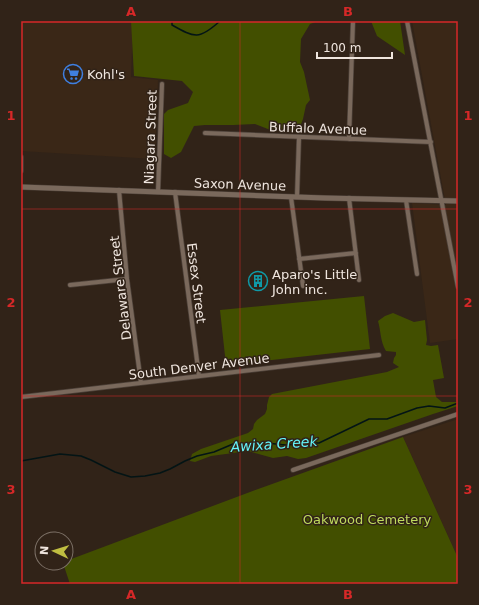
<svg xmlns="http://www.w3.org/2000/svg" width="479" height="605" viewBox="0 0 479 605" font-family="'DejaVu Sans',sans-serif">
  <style>
    .built { fill: #3a2717 }
    .green { fill: #424f00 }
    .lines { fill: none; stroke-linecap: round; stroke-linejoin: round }
    .stream { stroke: #031415; stroke-width: 1.5 }
    .minor-casing { stroke: #4c4038; stroke-width: 5.5 }
    .tertiary-casing { stroke: #4c4038; stroke-width: 6 }
    .minor { stroke: #7a695c; stroke-width: 4 }
    .tertiary { stroke: #7a695c; stroke-width: 5 }
    .grid { fill: none; stroke: #d62828; stroke-width: 1; stroke-opacity: 0.55 }
    .labels { text-anchor: middle; stroke-width: 3; stroke-linejoin: round; paint-order: stroke }
    .poi-label { font-size: 13px; fill: #efe5de; stroke: #312318; text-anchor: start }
    .street-label { font-size: 13px; fill: #efe5de; stroke: #312318 }
    .park-label { font-size: 13px; fill: #bfda5d; stroke: #312318 }
    .water-label { font-size: 14px; font-style: italic; fill: #65f5f9; stroke: #312318 }
    .neatline { fill: none; stroke: #d62828; stroke-width: 1.5 }
    .grid-label { font-size: 13px; text-anchor: middle; font-weight: bold; fill: #d62828 }
  </style>
  <rect width="100%" height="100%" fill="#312318"/>
  <path class="built" d="M 21,21 L 133,21 L 131,77 L 158,80 L 155,159 L 21,151 Z
    M 412,21 L 456,21 L 458,33 L 458,339 L 430,343 L 412,203 L 446,205 Z
    M 458,419 L 458,558 L 403,437 Z"/>
  <path class="green" d="M 131,21 L 318,21 L 310,24 L 301,39 L 300,62 L 304,72 L 310,100 L 306,105 L 303,119 L 299,129 L 291,131 L 273,131 L 255,124 L 233,125 L 205,125 L 194,126 L 181,152 L 171,158 L 164,154 L 164,114 L 168,110 L 188,103 L 193,92 L 182,81 L 134,76 Z
    M 371,21 L 400,21 L 405,55 L 377,36 Z
    M 364,296 L 370,349 L 226,365 L 220,310 Z
    M 393,313 L 414,322 L 425,320 L 427,340 L 426,345 L 431,346 L 438,345 L 444,378 L 433,380 L 436,397 L 442,402 L 458,402 L 458,406 L 433,414 L 306,458 L 298,459 L 287,456 L 273,458 L 248,451 L 211,456 L 195,462 L 190,461 L 192,454 L 201,449 L 248,433 L 253,429 L 254,424 L 257,420 L 265,414 L 267,409 L 267,405 L 269,397 L 272,394 L 387,372 L 399,367 L 393,363 L 394,358 L 396,355 L 396,352 L 386,351 C 380,341 381,331 378,321 L 385,316 Z
    M 403,437 L 458,558 L 458,584 L 70,584 L 63,563 L 66,563 L 66,561 L 250,492 Z"/>
  <g class="lines">
    <path class="stream" d="M 172,21 L 172,25 C 195,38 199,40 220,21
      M 21,461 L 60,454 L 81,456 L 91,460 L 115,472 L 131,477 L 145,476 L 160,473 L 170,469 L 185,461 L 197,456 L 214,452 L 233,444 L 247,445 L 267,443 L 285,445 L 312,443 L 319,443 L 369,419 L 387,419 L 417,408 L 429,406 L 445,408 L 458,403"/>
    <defs>
      <path id="minor" d="M 407,21 L 458,287
        M 205,133 L 431,142
        M 349,139 L 353,21
        M 21,171 L 21,157
        M 119,190 L 127,279 L 141,383
        M 158,192 L 162,84
        M 175,192 L 199,376
        M 291,197 L 303,286
        M 297,197 L 299,137
        M 349,198 L 359,280
        M 406,200 L 417,274
        M 299,259 L 356,253
        M 70,285 L 127,279
        M 21,397 L 379,355
        M 293,470 L 458,414"/>
      <path id="tertiary" d="M 21,187 L 325,198 L 458,201"/>
    </defs>
    <use href="#minor" class="minor-casing"/>
    <use href="#tertiary" class="tertiary-casing"/>
    <use href="#minor" class="minor"/>
    <use href="#tertiary" class="tertiary"/>
  </g>
  <path class="grid" d="M 240,21 L 240,584M 21,209 L 458,209M 21,396 L 458,396"/>
  <defs>
    <symbol id="supermarket-ring" viewBox="-11 -11 22 22"><circle r="9.5" fill="#312318" stroke="#3f7fe0" stroke-width="1.5"/><path d="M-6-5.5h2.5l.6 2H6L4.5 2H-2.5L-4.4-4H-6ZM-1.5 3.2a1.3 1.3 0 1 0 .1 0ZM3 3.2a1.3 1.3 0 1 0 .1 0Z" fill="#3f7fe0"/></symbol>
    <symbol id="building-ring" viewBox="-11 -11 22 22"><circle r="9.5" fill="#312318" stroke="#0f9aa8" stroke-width="1.5"/><path d="M-4-6H4V6H1V3H-1V6H-4ZM-2.5-4.3h1.7v1.8h-1.7ZM.8-4.3h1.7v1.8H.8ZM-2.5-1h1.7V.8h-1.7ZM.8-1h1.7V.8H.8Z" fill="#0f9aa8"/></symbol>
  </defs>
  <g fill-rule="evenodd">
    <use href="#supermarket-ring" x="62" y="63" width="22" height="22"/>
    <use href="#building-ring" x="247" y="270" width="22" height="22"/>
  </g>
  <g class="labels">
    <g class="poi-label">
      <text x="87" y="79">Kohl's</text>
      <text x="272" y="279">Aparo's Little<tspan x="272" dy="15">John inc.</tspan></text>
    </g>
    <g class="street-label">
      <text transform="translate(318 128) rotate(2)" y="5">Buffalo Avenue</text>
      <text transform="translate(150 137) rotate(-88)" y="5">Niagara Street</text>
      <text transform="translate(240 184) rotate(2)" y="5">Saxon Avenue</text>
      <text transform="translate(197 283) rotate(83)" y="5">Essex Street</text>
      <text transform="translate(120 288) rotate(-97)" y="5">Delaware Street</text>
      <text transform="translate(199 366) rotate(-7)" y="5">South Denver Avenue</text>
    </g>
    <g class="park-label">
      <text x="367" y="524">Oakwood Cemetery</text>
    </g>
    <g class="water-label">
      <text transform="translate(274 444) rotate(-4)" y="5">Awixa Creek</text>
    </g>
  </g>
  <rect width="479" height="605" fill="none" stroke="#312318" stroke-width="44"/>
  <g transform="translate(54 551) rotate(274)"><circle r="19" fill="#312318" stroke="#7d7167"/>
  <path d="M0-3L7 15L0 10L-7 15Z" fill="#c0be41"/>
  <text y="-6" font-size="11" font-weight="bold" text-anchor="middle" fill="#efe5de">N</text>
  </g>
  <path d="M317 52v6h75v-6" fill="none" stroke="#efe5de" stroke-width="2"/>
  <text x="323" y="52" font-size="12" fill="#efe5de" stroke="#312318" stroke-width="3" paint-order="stroke">100 m</text>
  <rect x="22" y="22" width="435" height="561" class="neatline"/>
  <g class="grid-label">
    <text x="131" y="16">A</text>
    <text x="348" y="16">B</text>
    <text x="11" y="120">1</text>
    <text x="468" y="120">1</text>
    <text x="11" y="307">2</text>
    <text x="468" y="307">2</text>
    <text x="11" y="494">3</text>
    <text x="468" y="494">3</text>
    <text x="131" y="599">A</text>
    <text x="348" y="599">B</text>
  </g>
</svg>
